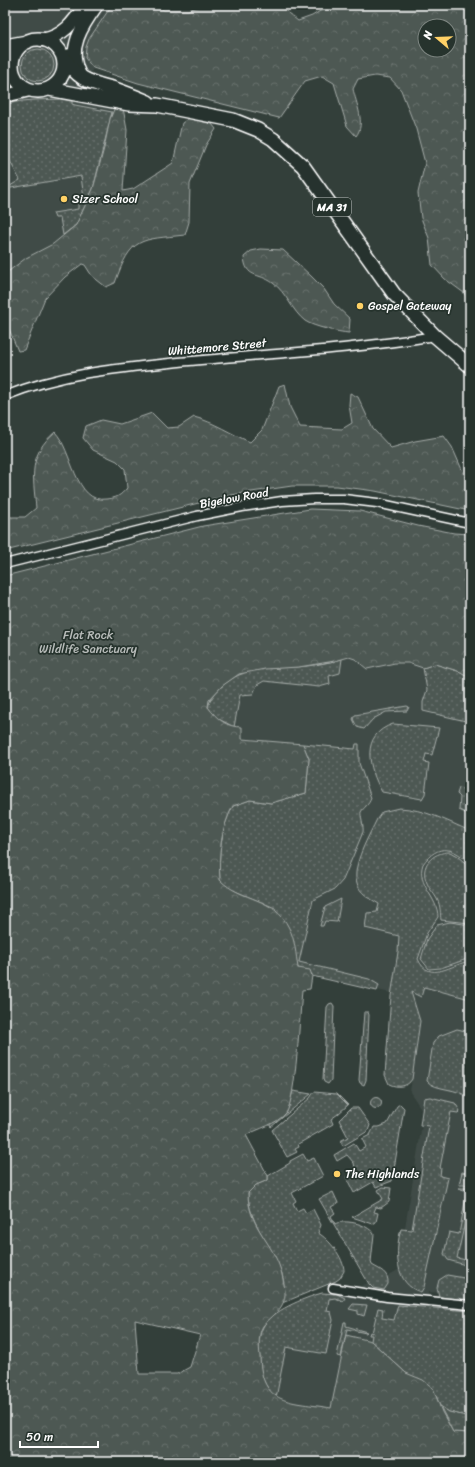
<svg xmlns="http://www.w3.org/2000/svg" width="475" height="1467" viewBox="0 0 475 1467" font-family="Sriracha,sans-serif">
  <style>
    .built { fill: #404c47 }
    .grass { fill: url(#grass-dots); stroke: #a6aca9 }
    .forest { fill: url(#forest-crowns); stroke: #a6aca9; fill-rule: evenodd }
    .wetland { fill: url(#wetland-marsh); stroke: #a6aca9 }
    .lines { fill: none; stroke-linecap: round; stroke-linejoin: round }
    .street-casing { stroke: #fff; stroke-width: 11 }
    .secondary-casing { stroke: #fff; stroke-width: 15 }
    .primary-casing { stroke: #fff; stroke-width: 16 }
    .street { stroke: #26332d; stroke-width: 8 }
    .secondary { stroke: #26332d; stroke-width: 12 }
    .primary { stroke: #26332d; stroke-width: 13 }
    .poi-dot { fill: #ffd166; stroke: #26332d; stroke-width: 1.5 }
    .labels { text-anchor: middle; stroke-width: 3.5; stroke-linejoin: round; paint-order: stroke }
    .shield { fill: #26332d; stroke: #bec2c0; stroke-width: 1 }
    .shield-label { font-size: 11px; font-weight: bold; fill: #fff }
    .poi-label { font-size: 12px; fill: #fff; stroke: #26332d; text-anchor: start }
    .street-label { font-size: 12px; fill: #fff; stroke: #26332d }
    .park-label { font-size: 12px; fill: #b8bcba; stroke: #26332d }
  </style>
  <defs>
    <pattern id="grass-dots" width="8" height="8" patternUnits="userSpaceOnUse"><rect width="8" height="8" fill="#4d5853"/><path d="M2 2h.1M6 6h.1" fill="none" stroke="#68716d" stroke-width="1.8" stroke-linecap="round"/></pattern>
    <pattern id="forest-crowns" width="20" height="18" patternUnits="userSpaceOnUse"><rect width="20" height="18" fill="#4d5853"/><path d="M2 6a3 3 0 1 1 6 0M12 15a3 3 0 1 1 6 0" fill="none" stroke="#68716d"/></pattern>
    <pattern id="wetland-marsh" width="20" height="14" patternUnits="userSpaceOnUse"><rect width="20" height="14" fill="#4d5853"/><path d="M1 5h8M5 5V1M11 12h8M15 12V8" fill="none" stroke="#68716d"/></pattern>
  </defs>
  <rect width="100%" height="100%" fill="#333f3a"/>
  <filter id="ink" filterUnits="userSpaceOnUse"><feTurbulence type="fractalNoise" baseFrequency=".025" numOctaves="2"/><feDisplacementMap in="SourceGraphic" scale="8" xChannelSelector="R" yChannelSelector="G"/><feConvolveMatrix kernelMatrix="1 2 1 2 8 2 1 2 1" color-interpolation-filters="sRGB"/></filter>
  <g filter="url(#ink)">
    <path class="built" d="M 5,5 L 112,5 L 89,39 L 86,47 L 85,58 L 93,68 L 82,94 L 123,108 L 127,130 L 88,253 L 5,302 Z
      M 310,509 L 360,511 L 418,526 L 454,533 L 470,534 L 470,1294 L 429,1292 L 394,1462 L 182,1391 L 226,1331 L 384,1278 L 398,1270 L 424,1113 L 410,1092 L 420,1025 L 403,996 L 274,965 L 154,731 Z"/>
    <path class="grass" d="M22 65a16 16 0 1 1 32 0a16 16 0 1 1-32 0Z
      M 60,99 L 72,101 L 72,104 L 75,105 L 112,112 L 93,189 L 76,225 L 63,235 L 60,218 L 55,218 L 53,213 L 78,209 L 78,200 L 84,199 L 81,176 L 5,189 L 20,180 L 5,152 L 5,106 C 15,99 46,100 60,99 Z
      M 342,659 L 340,673 L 329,676 L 330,684 L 319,687 L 264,681 L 257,685 L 253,694 L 240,695 L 234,727 L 215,717 L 208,707 C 211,694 227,680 239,675 C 255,667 279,668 297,667 C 311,666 328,663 342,659 Z
      M 435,664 L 461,672 L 470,678 L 470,722 L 423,711 L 423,702 L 427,690 L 423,668 Z
      M 407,706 L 409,707 L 407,711 L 386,712 L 373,719 L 364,729 L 357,727 L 353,719 L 355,715 Z
      M 393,724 L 439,728 L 432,755 L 426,754 L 424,762 L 429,763 L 425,794 L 422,799 L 382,792 C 368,767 360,735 393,724 Z
      M 303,744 L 355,749 L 356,744 L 359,744 L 359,763 L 371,798 C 369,805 364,807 361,812 C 360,815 364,827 363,832 L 343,880 L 335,889 L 313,900 L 299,962 L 369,979 L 379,985 L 377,991 L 312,976 L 312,974 L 298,968 L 275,908 L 228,888 L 220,880 C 218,856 221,827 233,806 L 250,800 L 271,803 L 306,793 L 309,759 Z
      M 468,770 L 470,770 L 470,815 L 459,810 L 460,797 L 457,794 L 459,788 L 463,789 Z
      M 399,808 C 424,809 447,821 470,831 L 470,864 C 454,847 438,843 423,864 C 416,885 438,897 438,917 L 427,933 L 418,959 C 429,984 452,964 470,961 L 470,999 L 424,987 L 421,997 L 411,992 L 420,1021 L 412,1079 C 408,1087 397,1088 389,1084 L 385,1075 L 391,996 L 398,952 L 399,936 L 365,928 L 367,913 L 377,912 L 379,904 C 371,899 359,893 357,883 C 351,866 370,834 377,819 L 382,812 Z
      M 450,852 L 457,856 L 470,867 L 470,923 L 441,920 C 440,914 441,906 437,899 C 434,893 429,889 427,883 C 419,866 432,852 450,852 Z
      M 341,899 L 337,922 L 325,921 L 323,926 L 320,926 L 325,907 Z
      M 450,922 L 470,925 L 470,958 L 441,968 L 429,969 L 421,959 L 427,939 L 437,925 Z
      M 332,1003 L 334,1006 L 331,1080 L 328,1084 L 324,1082 L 323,1079 L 327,1007 L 329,1004 Z
      M 364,1012 L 368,1012 L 369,1015 L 366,1080 L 364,1085 L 360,1083 L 359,1080 Z
      M 457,1029 L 470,1032 L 470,1099 C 458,1087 435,1091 427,1081 L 433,1043 L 439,1036 Z
      M 293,1091 L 311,1094 L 271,1127 L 269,1124 L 287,1112 Z
      M 314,1092 L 337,1094 L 348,1105 L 338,1114 L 331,1119 L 333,1124 L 298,1144 L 299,1147 L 295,1149 L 297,1152 L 287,1157 L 272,1130 L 310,1098 Z
      M 430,1097 L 455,1103 L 460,1111 L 458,1113 L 451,1112 L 440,1168 L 441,1168 L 440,1176 L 448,1178 L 424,1287 L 421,1292 C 394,1285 395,1250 401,1229 L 412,1230 L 429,1126 L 420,1125 L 424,1098 Z
      M370.5 1103a5.5 5.5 0 1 1 11 0a5.5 5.5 0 1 1-11 0Z
      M 400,1104 L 404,1108 L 392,1181 L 376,1187 L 373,1182 L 354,1193 L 346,1177 L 356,1172 L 354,1163 L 347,1155 L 337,1161 L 334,1155 L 354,1143 L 359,1151 L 366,1147 L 362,1139 L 370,1135 L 374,1127 L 379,1127 L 387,1124 L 397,1106 Z
      M 351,1108 L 358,1108 L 370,1125 L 368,1131 L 343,1146 L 340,1141 L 348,1137 L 339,1120 Z
      M 303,1154 L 307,1161 L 314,1158 L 323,1176 L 292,1193 L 296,1201 L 293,1203 L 297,1211 L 303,1208 L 306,1213 L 313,1209 L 321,1225 L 318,1233 C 329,1239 344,1258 344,1271 L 340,1278 L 336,1281 L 282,1303 C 295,1263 248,1234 248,1193 L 256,1185 L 268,1180 L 268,1176 L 290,1163 L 290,1161 Z
      M 462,1172 L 470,1174 L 470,1185 L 459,1185 Z
      M 383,1187 L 391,1188 L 389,1202 L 381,1208 L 376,1207 L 374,1212 L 378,1213 L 376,1222 L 373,1224 L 352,1217 L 383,1199 L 378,1190 Z
      M 458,1188 L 470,1188 L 470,1200 L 457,1258 L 470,1261 L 469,1266 L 448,1260 L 444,1254 L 449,1232 L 459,1234 L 467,1191 Z
      M 333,1192 L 338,1203 L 331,1207 L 335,1213 L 331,1216 L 335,1224 C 343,1219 367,1223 374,1234 L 371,1262 L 372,1265 C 380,1270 389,1272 388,1284 L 384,1290 L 373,1288 L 369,1284 L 319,1199 Z
      M 447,1275 L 470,1279 L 470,1300 L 445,1298 L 439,1296 L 437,1288 L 439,1280 Z
      M 322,1293 L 337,1294 L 345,1298 L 343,1301 L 335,1298 L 329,1299 L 327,1311 L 331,1312 L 333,1320 L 326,1354 L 286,1347 L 276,1398 C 264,1386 260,1375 260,1358 C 259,1348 258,1336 263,1327 C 271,1311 304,1298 322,1293 Z
      M 353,1304 L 367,1305 L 364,1316 L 358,1314 L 358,1311 L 349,1309 Z
      M 398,1305 L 470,1311 L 470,1417 L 449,1412 L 440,1406 L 433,1388 L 406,1373 L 371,1341 L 372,1335 L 369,1335 L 370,1332 L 372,1333 L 378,1308 L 383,1309 L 382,1318 L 394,1320 Z
      M 344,1322 L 346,1322 L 346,1326 L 367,1332 L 366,1333 L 347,1329 L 341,1357 L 337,1356 Z"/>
    <path class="forest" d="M 112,5 L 149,5 L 164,10 L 188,10 L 204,5 L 284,5 L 288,13 L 298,21 L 312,16 L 330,5 L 470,5 L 470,330 L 467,329 L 466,320 L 470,303 L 464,293 L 445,279 L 432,265 L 429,238 L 421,218 L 418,193 L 425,163 L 416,129 L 401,90 L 390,78 L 375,76 L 358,79 L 353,89 C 356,103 366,124 356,136 L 347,126 L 334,83 L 322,76 L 305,81 L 279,118 L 138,83 L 93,68 L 85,58 L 86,47 L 89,39 ZM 425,26 L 449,26 L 449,50 L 425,50 Z
      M 115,107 L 123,108 L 127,130 L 123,191 L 133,189 L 173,163 L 182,123 L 189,118 L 212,124 L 216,129 L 206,145 L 190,184 L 189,222 L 185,235 C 140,240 131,236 115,283 L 106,287 L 92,276 L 85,265 L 82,264 L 65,277 L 45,298 L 24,350 L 18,351 L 9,329 L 5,326 L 5,274 L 26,258 L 53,244 L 76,225 L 93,189 L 104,148 L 110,119 Z
      M 261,249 L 283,250 L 311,276 L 324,289 L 334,304 L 350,319 L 349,333 C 338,332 314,327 305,321 C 292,311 286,292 273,283 C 258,272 246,279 244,257 L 251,251 Z
      M 285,384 L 290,407 L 300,427 L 342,429 L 352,423 L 349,405 L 350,393 L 358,397 L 373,429 L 391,448 L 415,441 L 444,436 L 452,447 L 467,481 L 470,482 L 470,511 L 375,491 L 337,486 L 292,486 L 231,495 L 5,551 L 5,517 L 25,517 L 36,508 C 33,476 28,455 55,432 C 72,449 75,504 106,499 C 117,498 120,496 127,488 L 125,469 L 117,461 L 93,450 L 83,438 L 86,426 L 101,420 L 120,424 L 152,413 L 167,428 L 179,427 L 194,417 C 214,422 231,434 250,442 L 262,430 L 279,386 Z
      M 310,509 L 360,511 L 418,526 L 454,533 L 470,534 L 470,678 L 461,672 L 435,664 L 423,668 L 408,663 L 395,663 L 367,669 L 355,659 L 349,657 L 335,661 L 299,667 L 265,669 L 239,674 L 222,686 L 209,700 L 208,707 C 217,719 226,727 242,727 L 242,739 L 303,744 L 309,759 L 306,793 L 271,803 L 250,800 L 233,806 C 221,827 218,856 220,880 C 242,902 274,896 289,928 C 295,939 296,955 298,968 L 310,970 L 312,976 L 310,989 L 302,990 C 300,1011 296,1100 286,1113 C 277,1124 258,1129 246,1135 L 268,1176 L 268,1180 L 256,1185 L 248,1193 C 248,1224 269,1239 279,1265 C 282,1272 284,1284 285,1291 C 286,1309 272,1315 263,1326 C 258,1334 259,1347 260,1356 C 261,1407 291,1401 331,1408 L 346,1335 L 371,1341 L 406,1373 L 423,1380 L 433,1388 L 442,1412 L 453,1432 L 470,1433 L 470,1462 L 5,1462 L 5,576 L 203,526 ZM 135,1320 L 200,1335 L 190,1367 L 177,1374 L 139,1374 Z"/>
    <path class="wetland" d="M 440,1406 L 449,1412 L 470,1417 L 470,1433 L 453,1432 Z"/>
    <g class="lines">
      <defs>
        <path id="street" d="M 5,396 C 62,373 119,368 179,362 C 265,354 350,350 435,336
          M 5,564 L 197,516 L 242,507 L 282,501 L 314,499 L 344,499 L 377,503 L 470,523
          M 333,1288 L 387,1297 L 470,1305"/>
        <path id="secondary" d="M 42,40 C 64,36 73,23 85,5
          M 5,74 L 13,58
          M 63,74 L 70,55
          M 80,75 C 66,49 82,26 97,5
          M 5,96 L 30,90"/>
        <path id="primary" d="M12 65a26 26 0 1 1 52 0a26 26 0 1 1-52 0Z
          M 5,46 L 27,42
          M 64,57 C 78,81 90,82 115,89 C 126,93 137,97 148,102
          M 49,89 L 129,104 L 157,105 L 233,120 L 258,130 L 273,139 L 303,166 L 394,294 L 435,336 L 470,366"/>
      </defs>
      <use href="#street" class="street-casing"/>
      <use href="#secondary" class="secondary-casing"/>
      <use href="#primary" class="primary-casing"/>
      <use href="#street" class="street"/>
      <use href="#secondary" class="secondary"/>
      <use href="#primary" class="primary"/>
    </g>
  </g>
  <g class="poi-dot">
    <circle cx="64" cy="199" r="4"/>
    <circle cx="360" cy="306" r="4"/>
    <circle cx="337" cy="1174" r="4"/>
  </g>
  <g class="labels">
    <rect class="shield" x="313" y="198" width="38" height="18" rx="3"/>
    <g class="shield-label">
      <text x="332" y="211">MA 31</text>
    </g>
    <g class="poi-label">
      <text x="72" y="203">Sizer School</text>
      <text x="368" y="310">Gospel Gateway</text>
      <text x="345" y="1178">The Highlands</text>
    </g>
    <g class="street-label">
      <text transform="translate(217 347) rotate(-5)" y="4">Whittemore Street</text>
      <text transform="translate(234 498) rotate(-10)" y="4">Bigelow Road</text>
    </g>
    <g class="park-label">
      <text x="88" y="639">Flat Rock<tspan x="88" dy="14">Wildlife Sanctuary</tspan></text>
    </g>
  </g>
  <rect width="475" height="1467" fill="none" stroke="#26332d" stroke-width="20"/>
  <rect x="10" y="10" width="455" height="1447" fill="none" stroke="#fff" stroke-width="1.5" filter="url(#ink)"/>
  <g transform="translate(437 38) rotate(289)"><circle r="19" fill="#26332d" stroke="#7d8581"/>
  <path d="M0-3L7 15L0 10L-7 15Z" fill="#ffd166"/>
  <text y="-6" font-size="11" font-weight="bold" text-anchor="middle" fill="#ffffff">N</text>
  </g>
  <path d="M20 1441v6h78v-6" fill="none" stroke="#ffffff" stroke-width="2"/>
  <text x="26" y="1441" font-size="12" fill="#ffffff" stroke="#26332d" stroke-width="3" paint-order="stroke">50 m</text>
</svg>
